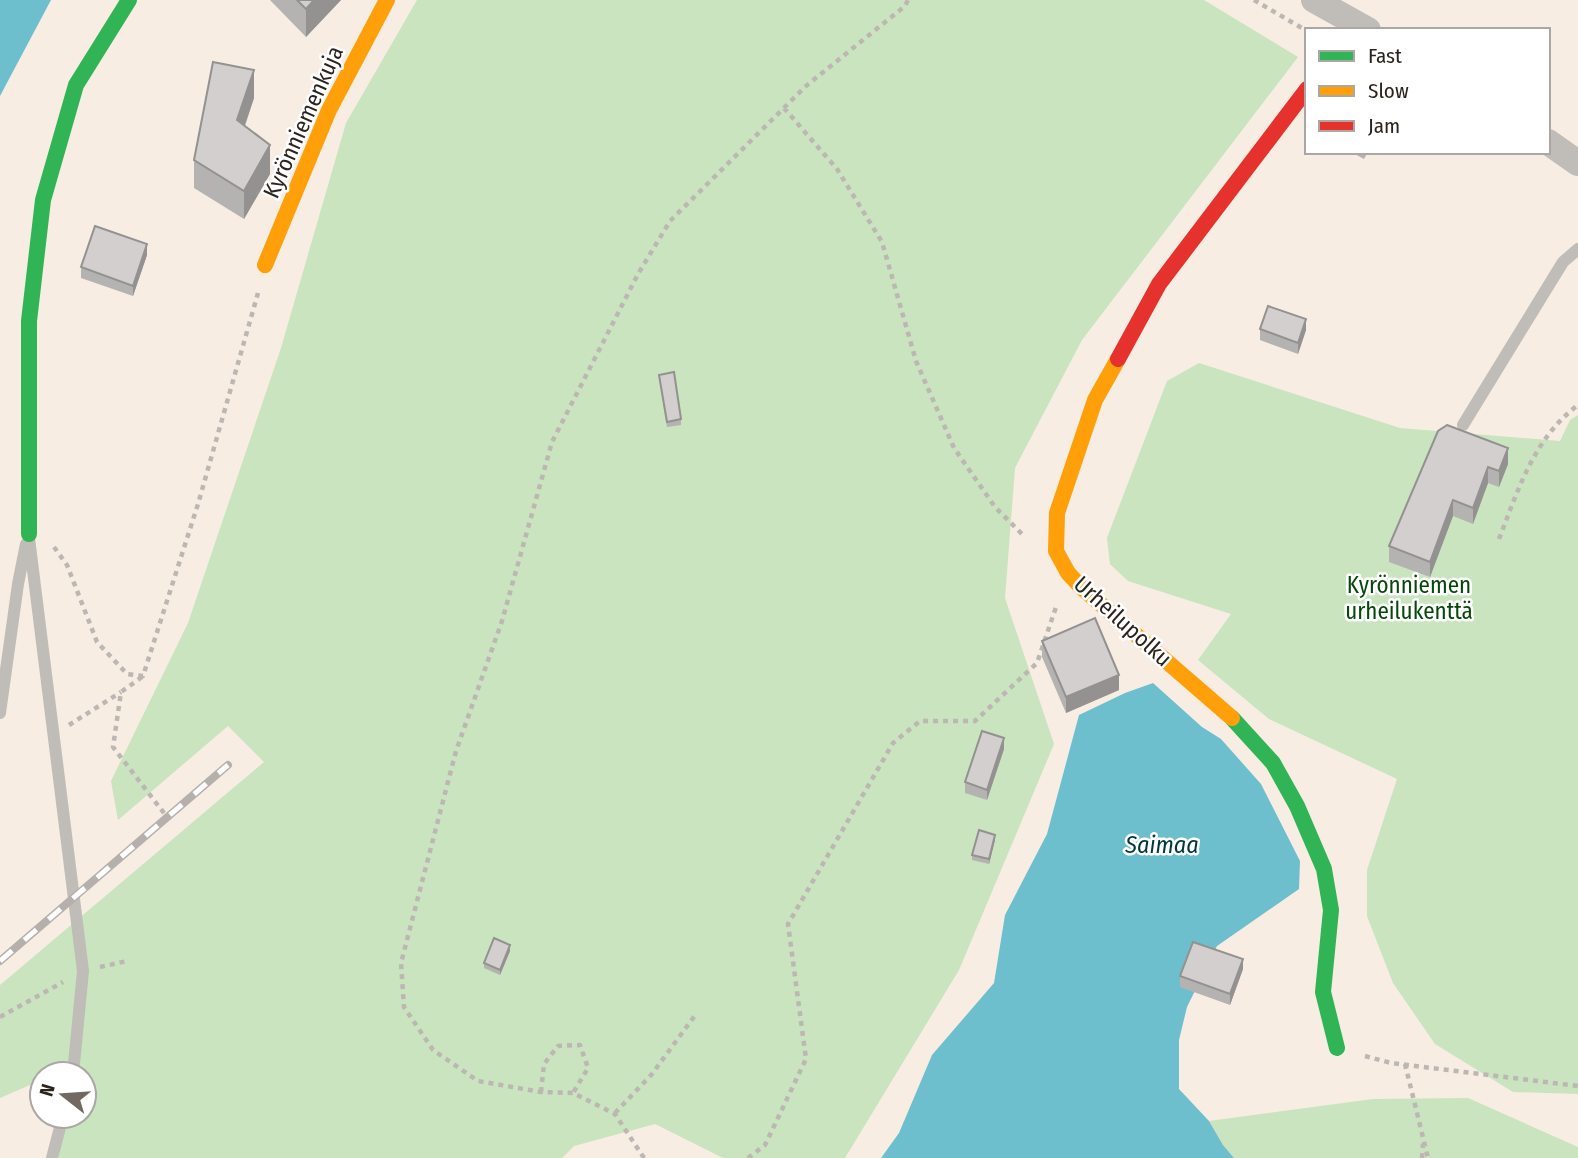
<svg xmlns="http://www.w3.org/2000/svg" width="1578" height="1158" viewBox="0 0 1578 1158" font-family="'Fira Sans Condensed',sans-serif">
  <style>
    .green { fill: #c9e4be }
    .water { fill: #6ebfcd }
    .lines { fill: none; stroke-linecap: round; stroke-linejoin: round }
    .path { stroke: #bcb7b3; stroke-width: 4.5; stroke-dasharray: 5 5; stroke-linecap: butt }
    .lane { stroke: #c0bcb8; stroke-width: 12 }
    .street { stroke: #c0bcb8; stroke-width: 26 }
    .fast { stroke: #30b455; stroke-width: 16 }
    .slow { stroke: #ff9f0a; stroke-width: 16 }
    .jam { stroke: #e5322d; stroke-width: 16 }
    .rail-casing { stroke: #b5b0ab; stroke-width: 8 }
    .rail { stroke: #fff; stroke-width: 5; stroke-dasharray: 16; stroke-linecap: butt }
    .wall { fill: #b5b2b2 }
    .shaded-wall { fill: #949191 }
    .building { fill: #d3cfcf; stroke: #949191; stroke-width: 2 }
    .labels { text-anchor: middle; stroke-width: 5; stroke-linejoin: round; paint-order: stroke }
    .street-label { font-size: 23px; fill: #2a241d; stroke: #fff }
    .park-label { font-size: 23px; fill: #06480a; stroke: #fff }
    .water-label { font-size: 24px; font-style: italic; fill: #003842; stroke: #fff }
  </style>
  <rect width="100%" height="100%" fill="#f7ede3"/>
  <path class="green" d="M 417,0 L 1204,0 L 1298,57 L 1082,340 L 1015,468 L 1005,598 L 1054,744 L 959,970 L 845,1158 L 723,1158 L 655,1124 L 574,1146 L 562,1158 L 52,1158 L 64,1116 L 84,1116 L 84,1074 L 42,1074 L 42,1084 L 39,1081 L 0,1098 L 0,985 L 264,762 L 228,726 L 118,820 L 111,781 L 188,623 L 281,348 L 346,123 Z
    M 1199,363 L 1400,428 L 1560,441 L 1570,420 L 1578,415 L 1578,1094 L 1513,1092 L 1435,1044 L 1393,983 L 1367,916 L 1367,870 L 1397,779 L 1269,719 L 1198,660 L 1231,614 L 1128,581 L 1110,564 L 1107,538 L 1167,381 Z
    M 1468,1098 L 1578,1147 L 1578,1158 L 1234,1158 L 1223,1145 L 1209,1121 L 1373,1099 Z"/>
  <path class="water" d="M 0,0 L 51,0 L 0,96 Z
    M 1153,683 L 1202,727 L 1221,739 L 1261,784 L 1300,861 L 1299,889 L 1217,946 L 1187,1007 L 1179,1040 L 1179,1089 L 1209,1121 L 1223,1145 L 1234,1158 L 881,1158 L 899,1133 L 932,1055 L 994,983 L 1005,915 L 1047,834 L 1079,715 L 1125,693 Z"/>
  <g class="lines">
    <path class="path" d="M 1254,0 L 1307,31
      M 784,108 L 837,169 L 882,242 L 916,361 L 954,448 L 995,507 L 1025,537
      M 1499,539 C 1518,490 1534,438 1578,405
      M 54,547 L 67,565 L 97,642 L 127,674 L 143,676 L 198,504 L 258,293
      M 142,677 L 121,692 L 113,747 L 167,817
      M 69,725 L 121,692
      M 100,967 L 127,961
      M 0,1017 L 63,982
      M 1365,1056 L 1391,1063 L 1578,1086
      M 1405,1064 L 1428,1158
      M 541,1092 L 544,1064 L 558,1046 L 580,1045 L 588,1068 L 573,1093
      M 615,1113 L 652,1074 L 696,1014
      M 644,1158 L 615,1114 L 573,1093 L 541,1092 L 478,1081 L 433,1050 L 404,1007 L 401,963 L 456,751 L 502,621 L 552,442 L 638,274 L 670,221 L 806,86 L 905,6 L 908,0
      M 748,1158 L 765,1145 L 806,1059 L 788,924 L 893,743 L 920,721 L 975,721 L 1037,663 L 1056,607
      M 1422,1158 L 1423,1144"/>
    <path class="lane" d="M 1463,425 L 1563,262 L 1578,249
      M 29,538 L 83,971 L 73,1074
      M 0,713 L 18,584 L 26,544
      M 52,1158 L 63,1116"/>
    <path class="street" d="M 1314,0 L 1368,30
      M 1548,142 L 1578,163"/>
    <path class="fast" d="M 29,534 L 29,321 L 43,200 L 76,85 L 129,0
      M 1232,718 L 1273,763 L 1297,806 L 1324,869 L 1331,910 L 1323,992 L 1337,1048"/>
    <path class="slow" d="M 265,265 L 329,110 L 387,0
      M 1118,359 L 1095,400 L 1057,513 L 1056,551 L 1068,573 L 1082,588 L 1232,718"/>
    <path class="jam" d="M 1118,359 L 1159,284 L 1307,89"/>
    <defs>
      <path id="rail" d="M 0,961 L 228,765"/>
    </defs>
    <use href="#rail" class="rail-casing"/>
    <use href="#rail" class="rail"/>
  </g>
  <path class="wall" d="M 270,0 L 341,0 L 306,37 Z
    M 254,98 L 245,126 L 270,174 L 244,219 L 194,188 L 194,160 Z
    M 1351,152 L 1368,152 L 1364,159 Z
    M 147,255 L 133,296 L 81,278 L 81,267 Z
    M 1260,329 L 1306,330 L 1298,354 L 1260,340 Z
    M 659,375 L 681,419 L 681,425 L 667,427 Z
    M 1508,448 L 1508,464 L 1499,487 L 1488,483 L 1473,524 L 1453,516 L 1430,577 L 1389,562 L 1389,546 Z
    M 1042,641 L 1119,690 L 1066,713 L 1042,657 Z
    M 1004,749 L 987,800 L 965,793 L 965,782 Z
    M 995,840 L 989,864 L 972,860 L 972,855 Z
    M 510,951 L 500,975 L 484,968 L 484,963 Z
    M 1243,969 L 1230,1005 L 1180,987 L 1180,976 Z"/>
  <path class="shaded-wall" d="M 314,0 L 341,0 L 306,37 L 306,9 Z
    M 254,70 L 254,98 L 237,148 L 237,120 Z
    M 270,145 L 270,174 L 244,219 L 244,191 Z
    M 147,244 L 147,255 L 133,296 L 133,286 Z
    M 1306,319 L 1306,330 L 1298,354 L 1298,343 Z
    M 1508,448 L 1508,464 L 1499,487 L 1499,471 Z
    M 1488,467 L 1488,483 L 1473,524 L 1473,508 Z
    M 1453,500 L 1453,516 L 1430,577 L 1430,562 Z
    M 1119,675 L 1119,690 L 1066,713 L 1066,697 Z
    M 1004,738 L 1004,749 L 987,800 L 987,790 Z
    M 995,835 L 995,840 L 989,864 L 989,859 Z
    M 510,945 L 510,951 L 500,975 L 500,970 Z
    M 1243,959 L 1243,969 L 1230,1005 L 1230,994 Z"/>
  <path class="building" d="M 297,0 L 314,0 L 306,9 Z
    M 213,62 L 254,70 L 237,120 L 270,145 L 244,191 L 194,160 Z
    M 95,226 L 147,244 L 133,286 L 81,267 Z
    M 1268,306 L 1306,319 L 1298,343 L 1260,329 Z
    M 674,372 L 681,419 L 667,422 L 659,375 Z
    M 1447,425 L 1508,448 L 1499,471 L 1488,467 L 1473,508 L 1453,500 L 1430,562 L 1389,546 L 1438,431 Z
    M 1095,618 L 1119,675 L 1066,697 L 1042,641 Z
    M 982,731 L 1004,738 L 987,790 L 965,782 Z
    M 979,830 L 995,835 L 989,859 L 972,855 Z
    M 494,938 L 510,945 L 500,970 L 484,963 Z
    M 1193,942 L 1243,959 L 1230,994 L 1180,976 Z"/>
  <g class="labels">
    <g class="street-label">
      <text transform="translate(303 122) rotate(-66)" y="8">Kyrönniemenkuja</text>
      <text transform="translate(1123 621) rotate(42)" y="8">Urheilupolku</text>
    </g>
    <g class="park-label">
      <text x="1409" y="593">Kyrönniemen<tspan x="1409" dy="26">urheilukenttä</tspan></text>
    </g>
    <g class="water-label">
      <text x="1162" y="853">Saimaa</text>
    </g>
  </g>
  <rect x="1305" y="28" width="245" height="126" fill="#ffffff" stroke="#aaa7a5" stroke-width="2"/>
  <rect x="1319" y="51" width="35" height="10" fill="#30b455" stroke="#aaa7a5" stroke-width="2"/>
  <text x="1368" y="63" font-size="21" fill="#2a241d">Fast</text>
  <rect x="1319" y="86" width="35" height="10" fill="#ff9f0a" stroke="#aaa7a5" stroke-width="2"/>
  <text x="1368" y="98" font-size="21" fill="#2a241d">Slow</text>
  <rect x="1319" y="121" width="35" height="10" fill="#e5322d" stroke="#aaa7a5" stroke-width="2"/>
  <text x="1368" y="133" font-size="21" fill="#2a241d">Jam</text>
  <g transform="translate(63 1095) rotate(287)"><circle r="33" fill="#ffffff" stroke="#aaa7a5" stroke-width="2"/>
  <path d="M0-5L12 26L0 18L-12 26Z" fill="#726a62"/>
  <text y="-10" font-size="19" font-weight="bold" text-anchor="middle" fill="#2a241d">N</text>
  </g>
</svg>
